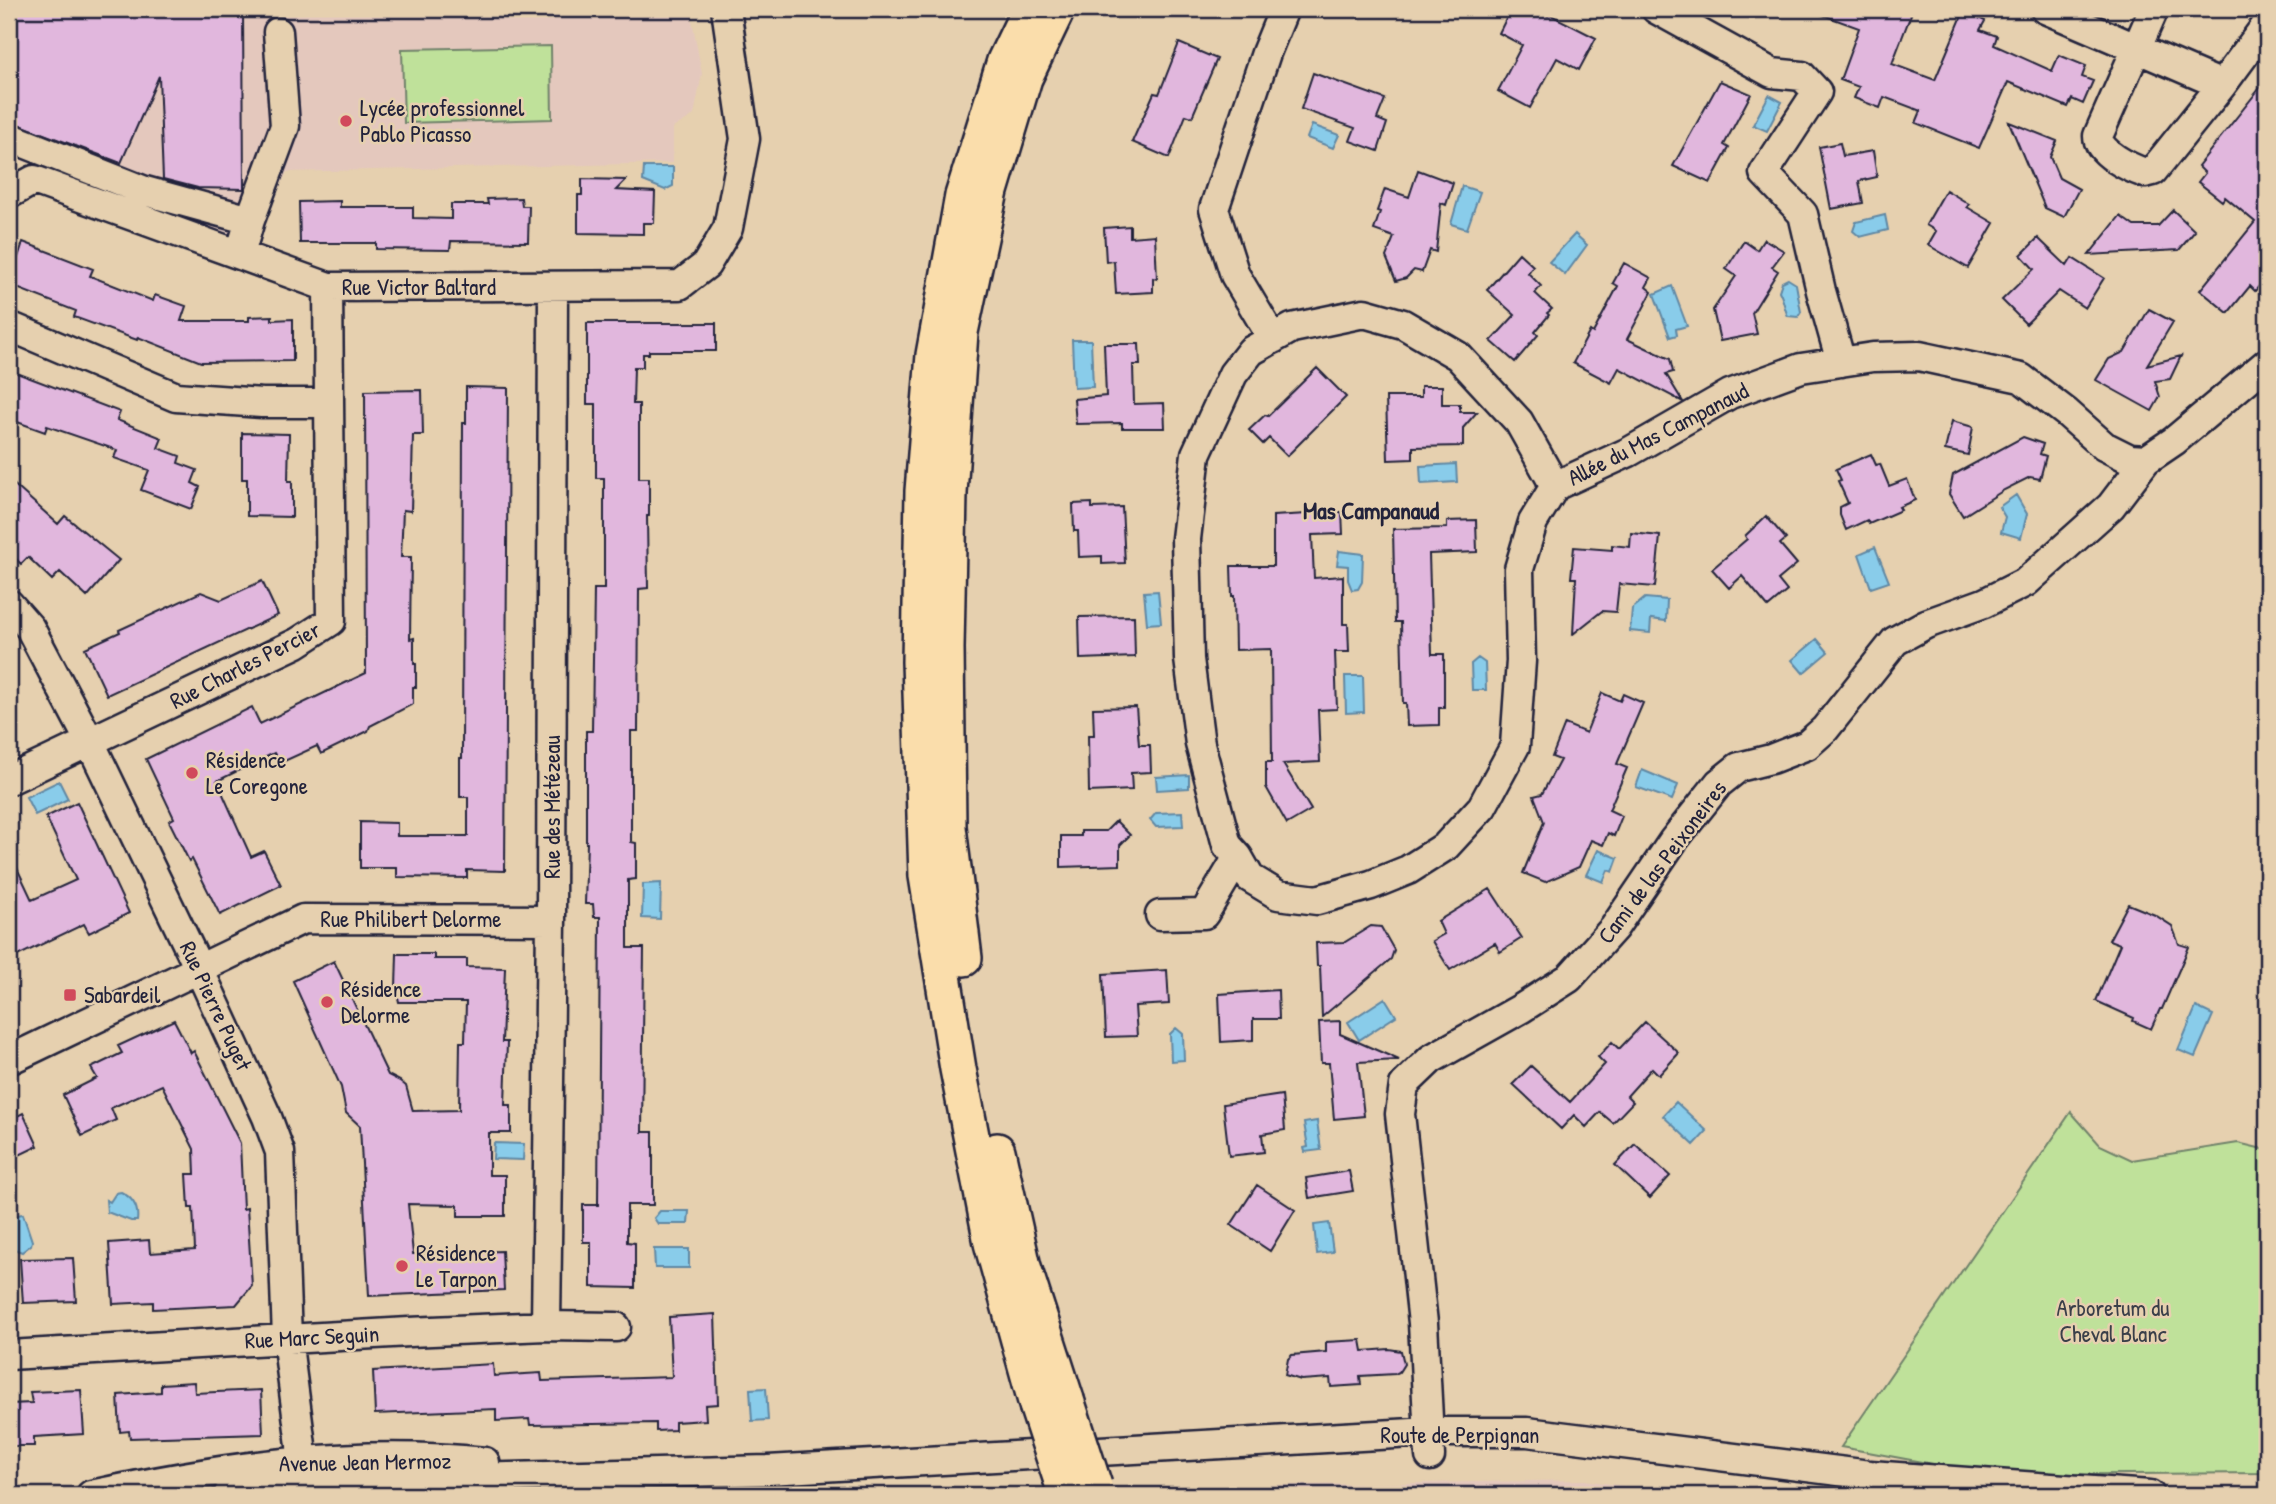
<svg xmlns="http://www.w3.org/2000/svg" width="2276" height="1504" viewBox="0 0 2276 1504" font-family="'Patrick Hand',sans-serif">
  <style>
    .built { fill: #e4c8bd }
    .green { fill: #bfe19a; stroke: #70826a; stroke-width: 2 }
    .water { fill: #89ccea; stroke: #6088a4; stroke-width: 2 }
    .building { fill: #e1b7dd; stroke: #22223b; stroke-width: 2 }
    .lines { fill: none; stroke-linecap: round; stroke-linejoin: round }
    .minor-casing { stroke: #22223b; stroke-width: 33 }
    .major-casing { stroke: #22223b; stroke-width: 40 }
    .minor { stroke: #e6d0af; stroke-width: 28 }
    .major { stroke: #faddab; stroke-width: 35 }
    .major-bridge-casing { stroke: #22223b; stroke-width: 40; stroke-linecap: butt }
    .major-bridge { stroke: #faddab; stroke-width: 35 }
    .poi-dot { fill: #d1495b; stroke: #e6d0af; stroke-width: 2.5 }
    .labels { text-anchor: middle; stroke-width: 5; stroke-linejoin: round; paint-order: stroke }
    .poi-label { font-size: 23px; fill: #22223b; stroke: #e6d0af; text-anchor: start }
    .street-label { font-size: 23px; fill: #22223b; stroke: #e6d0af }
    .park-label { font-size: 23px; fill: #3a3f49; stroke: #e6d0af }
    .neighbourhood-label { font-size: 24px; font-weight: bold; fill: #22223b; stroke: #e6d0af }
  </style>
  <rect width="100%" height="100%" fill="#e6d0af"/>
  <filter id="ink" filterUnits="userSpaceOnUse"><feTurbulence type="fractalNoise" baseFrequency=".0143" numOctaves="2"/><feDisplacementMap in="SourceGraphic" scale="14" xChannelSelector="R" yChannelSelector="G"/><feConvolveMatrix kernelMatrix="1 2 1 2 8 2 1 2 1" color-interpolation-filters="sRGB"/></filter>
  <g filter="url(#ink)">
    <path class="built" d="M 9,9 L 690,9 L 702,74 L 694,115 L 673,128 L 673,163 L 287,172 L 252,242 L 9,156 Z
      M 1585,1480 L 1678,1495 L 1079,1495 L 1141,1488 Z"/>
    <path class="green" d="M 551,46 L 552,119 L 404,123 L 402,49 Z
      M 2071,1112 L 2100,1145 L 2132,1160 L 2238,1143 L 2267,1150 L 2267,1473 L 1992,1475 L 1841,1447 Z"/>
    <path class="water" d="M 1769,95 L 1782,102 L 1767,131 L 1753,125 Z
      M 1312,125 L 1339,135 L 1333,148 L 1307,138 Z
      M 644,167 L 673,167 L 673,186 L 665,190 L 643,181 Z
      M 1462,186 L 1480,192 L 1467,229 L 1451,224 Z
      M 1885,215 L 1888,230 L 1860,237 L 1853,231 L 1856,222 Z
      M 1575,234 L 1587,245 L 1565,275 L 1549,262 Z
      M 1788,279 L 1796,284 L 1801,312 L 1798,317 L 1788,316 C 1784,308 1784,300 1779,291 L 1782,282 Z
      M 1672,286 L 1687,326 L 1676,329 L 1677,335 L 1670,337 L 1654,294 Z
      M 1072,340 L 1091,340 L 1093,387 L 1074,388 Z
      M 1456,464 L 1457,482 L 1421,484 L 1420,466 Z
      M 2016,495 L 2027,514 L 2021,538 L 2001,532 L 2005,517 L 1999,507 Z
      M 1875,547 L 1889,582 L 1871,588 L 1859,554 Z
      M 1339,551 L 1363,554 L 1362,582 L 1358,589 L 1352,590 L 1348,580 L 1348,566 L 1337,565 Z
      M 1158,591 L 1161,623 L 1147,624 L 1144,592 Z
      M 1645,598 L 1667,600 L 1666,621 L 1651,619 L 1650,633 L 1630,631 L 1632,609 Z
      M 1817,639 L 1828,652 L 1803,673 L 1792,660 Z
      M 1478,658 L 1485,663 L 1486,690 L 1472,690 L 1471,664 Z
      M 1363,676 L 1364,712 L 1346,713 L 1345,676 Z
      M 1642,770 L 1678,785 L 1672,800 L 1636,787 Z
      M 1189,775 L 1189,788 L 1157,790 L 1156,777 Z
      M 59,781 L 68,799 L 35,815 L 26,797 Z
      M 1182,812 L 1183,826 L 1156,827 L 1150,820 L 1156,813 Z
      M 1598,850 L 1618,858 L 1613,872 L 1608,870 L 1603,882 L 1586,875 Z
      M 661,883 L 660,919 L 642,918 L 643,884 Z
      M 1385,998 L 1396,1016 L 1359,1040 L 1348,1022 Z
      M 2196,1007 L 2213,1015 L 2195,1057 L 2178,1050 Z
      M 1176,1028 L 1183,1034 L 1184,1060 L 1171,1061 L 1170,1034 Z
      M 1676,1102 L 1707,1131 L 1694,1145 L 1663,1116 Z
      M 1317,1121 L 1321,1150 L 1305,1152 L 1304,1148 L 1308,1147 L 1304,1123 Z
      M 494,1143 L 524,1144 L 523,1160 L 493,1159 Z
      M 121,1192 C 133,1198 139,1207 137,1221 L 131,1221 L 107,1212 L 106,1200 L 110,1202 L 116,1193 Z
      M 660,1211 L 689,1211 L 688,1224 L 658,1224 L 654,1218 Z
      M 23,1214 L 32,1241 L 31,1245 L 22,1252 L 14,1249 L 9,1229 L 11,1216 Z
      M 1329,1223 L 1333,1252 L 1317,1254 L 1314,1225 Z
      M 654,1249 L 689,1249 L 689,1268 L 655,1268 Z
      M 766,1388 L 768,1420 L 752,1421 L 750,1389 Z"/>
    <path class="building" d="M 9,9 L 243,9 L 244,189 L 198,188 L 163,179 L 159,76 L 121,163 L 9,121 Z
      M 1511,9 L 1533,9 L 1548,16 L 1549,14 L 1596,38 L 1579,70 L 1557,58 L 1530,108 L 1498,91 L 1522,45 L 1499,33 Z
      M 1812,9 L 1913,9 L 1892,64 L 1935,80 L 1964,11 L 1985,21 L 1980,30 L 1997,36 L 1994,45 L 2052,71 L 2059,55 L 2086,66 L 2082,77 L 2093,81 L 2083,104 L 2072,99 L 2068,107 L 2008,82 L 1979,148 L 1916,123 L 1921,111 L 1884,97 L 1880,108 L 1854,98 L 1859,87 L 1840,80 L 1859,28 L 1812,11 Z
      M 1179,43 L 1217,59 L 1192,117 L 1186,115 L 1169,158 L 1132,142 L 1154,93 L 1159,94 Z
      M 1313,73 L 1385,99 L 1377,119 L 1387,123 L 1378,151 L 1350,141 L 1355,128 L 1301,109 Z
      M 2267,79 L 2267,276 L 2255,291 L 2250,286 L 2228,313 L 2200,290 L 2255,222 L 2225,197 L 2222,201 L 2198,182 L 2205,173 L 2198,166 Z
      M 1720,81 L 1751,94 L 1724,145 L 1729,148 L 1710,183 L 1673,166 Z
      M 2009,122 L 2057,141 L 2050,157 L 2059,178 L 2079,189 L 2064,217 L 2045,208 Z
      M 1840,143 L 1843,156 L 1873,151 L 1877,177 L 1859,181 L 1863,203 L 1831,209 L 1819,147 Z
      M 1418,170 L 1453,183 L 1446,205 L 1441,203 L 1436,252 L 1430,250 L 1422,272 L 1414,270 L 1406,278 L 1396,281 L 1386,257 L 1394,237 L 1374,230 L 1380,212 L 1377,211 L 1385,189 L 1409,197 Z
      M 582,179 L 626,180 L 616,190 L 655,192 L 654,223 L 643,223 L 643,234 L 578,233 L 578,195 L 582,195 Z
      M 1946,190 L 1969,204 L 1967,207 L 1994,223 L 1968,268 L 1928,245 L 1936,231 L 1926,225 Z
      M 521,198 L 522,206 L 529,206 L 528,242 L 451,241 L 450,250 L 376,249 L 376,243 L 300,243 L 299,202 L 340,201 L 340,207 L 413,207 L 413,218 L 451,219 L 451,204 L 488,204 L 487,199 Z
      M 2173,210 L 2195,231 L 2179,250 L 2089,255 L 2120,216 L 2134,226 L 2158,226 Z
      M 1130,226 L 1130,237 L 1155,235 L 1157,279 L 1153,278 L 1153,292 L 1116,294 L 1114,261 L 1106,262 L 1104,228 Z
      M 2038,238 L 2067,266 L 2072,258 L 2104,278 L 2085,308 L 2059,291 L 2026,324 L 2002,300 L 2034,269 L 2021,255 Z
      M 1764,239 L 1784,251 L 1772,267 L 1778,271 L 1752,313 L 1757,334 L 1720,341 L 1713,310 L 1736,276 L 1726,269 L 1744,241 L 1757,250 Z
      M 23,242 L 93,269 L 90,276 L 153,301 L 155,295 L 186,306 L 181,321 L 249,321 L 249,317 L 272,316 L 272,320 L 293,319 L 293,361 L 201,362 L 138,337 L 137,340 L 74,317 L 76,311 L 9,285 Z
      M 1519,253 L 1533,266 L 1528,273 L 1541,286 L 1535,293 L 1552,309 L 1547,313 L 1549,315 L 1535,332 L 1538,335 L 1515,362 L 1491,341 L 1515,315 L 1487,290 Z
      M 1624,263 L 1651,278 L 1646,287 L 1652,292 L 1627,339 L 1670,359 L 1673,372 L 1666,374 L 1683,402 L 1619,368 L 1611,383 L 1573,363 L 1590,331 L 1593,333 L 1618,286 L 1613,283 Z
      M 2149,309 L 2173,322 L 2147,365 L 2181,356 L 2170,379 L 2155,381 L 2160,397 L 2152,411 L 2096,380 L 2109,359 L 2124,352 Z
      M 587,323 L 716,323 L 716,351 L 649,351 L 649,354 L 643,354 L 643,367 L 634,367 L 633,404 L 639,404 L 639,478 L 649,478 L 649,516 L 647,516 L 648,588 L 639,589 L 638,731 L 631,731 L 631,842 L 636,843 L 636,879 L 628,880 L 628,948 L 644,948 L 642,1132 L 653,1132 L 653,1205 L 627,1205 L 627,1242 L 635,1243 L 635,1288 L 591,1287 L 591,1242 L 583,1242 L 583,1205 L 598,1205 L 600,917 L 594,917 L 593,904 L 585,904 L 587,843 L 586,843 L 586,731 L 592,731 L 594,589 L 604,589 L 604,478 L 596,478 L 596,404 L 587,404 Z
      M 1104,344 L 1139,344 L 1140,365 L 1133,365 L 1134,404 L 1164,403 L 1165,428 L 1122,428 L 1122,423 L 1076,424 L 1074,399 L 1106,396 Z
      M 1317,368 L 1346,397 L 1287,456 L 1269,438 L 1263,444 L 1249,430 L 1265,415 L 1268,416 Z
      M 9,370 L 120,412 L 117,420 L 162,438 L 158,448 L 180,456 L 178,463 L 197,470 L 192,483 L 200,487 L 191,509 L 141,490 L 149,470 L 114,458 L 117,450 L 47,426 L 45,432 L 9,419 Z
      M 1421,386 L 1442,386 L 1442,404 L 1460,404 L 1460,412 L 1477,412 L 1463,428 L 1463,446 L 1413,447 L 1413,459 L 1388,460 L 1386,397 L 1421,397 Z
      M 466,387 L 508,388 L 505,871 L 467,870 L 467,878 L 397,877 L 397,868 L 360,868 L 360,822 L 397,823 L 397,836 L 468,836 L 468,797 L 460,797 L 460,758 L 462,758 L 463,423 L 466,423 Z
      M 422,390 L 423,435 L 413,435 L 411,511 L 403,510 L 401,557 L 411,557 L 410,639 L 414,638 L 414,664 L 416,664 L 416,687 L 413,687 L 413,704 L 370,726 L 368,731 L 321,754 L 317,746 L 280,763 L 274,753 L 217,781 L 251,857 L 264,851 L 281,885 L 220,915 L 192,859 L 189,861 L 169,821 L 174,818 L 146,759 L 252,707 L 260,724 L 366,673 L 365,391 Z
      M 1952,421 L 1973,427 L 1968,455 L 1945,450 Z
      M 242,433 L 289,434 L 288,481 L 292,481 L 292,517 L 247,516 L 247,479 L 242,479 Z
      M 2023,437 L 2043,444 L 2040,454 L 2046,456 L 2040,479 L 2030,477 L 2004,490 L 1963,516 L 1949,494 L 1953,475 Z
      M 1871,454 L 1876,465 L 1880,464 L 1889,486 L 1907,479 L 1915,500 L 1899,507 L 1901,510 L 1869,524 L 1867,520 L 1846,530 L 1840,515 L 1840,507 L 1848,503 L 1838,481 L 1841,480 L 1836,469 Z
      M 9,480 L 58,524 L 65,516 L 119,560 L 87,597 L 60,572 L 52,580 L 28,557 L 21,564 L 9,552 Z
      M 1092,503 L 1092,508 L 1122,507 L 1125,563 L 1102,564 L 1102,556 L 1079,557 L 1078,531 L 1074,531 L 1073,504 Z
      M 1342,512 L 1343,534 L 1312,535 L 1314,578 L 1343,576 L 1343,624 L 1348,624 L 1349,652 L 1335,652 L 1337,709 L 1318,710 L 1320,762 L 1283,764 L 1311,810 L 1287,824 L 1266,787 L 1266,762 L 1272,762 L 1271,649 L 1235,650 L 1234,596 L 1232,596 L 1231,566 L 1273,566 L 1273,516 Z
      M 1766,516 L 1786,539 L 1780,544 L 1797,564 L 1778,580 L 1787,591 L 1768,607 L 1742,576 L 1729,588 L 1712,569 L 1747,539 L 1745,536 Z
      M 1476,520 L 1477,552 L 1429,554 L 1432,654 L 1444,654 L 1444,708 L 1439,708 L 1439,725 L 1407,726 L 1406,703 L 1403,703 L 1401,622 L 1395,622 L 1393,529 L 1447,528 L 1447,521 Z
      M 1631,533 L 1660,536 L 1655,587 L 1619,584 L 1616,612 L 1602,611 L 1573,634 L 1576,578 L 1571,578 L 1574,547 L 1612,550 L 1612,545 L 1630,547 Z
      M 262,581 L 278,615 L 107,695 L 85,648 L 120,632 L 119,630 L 201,592 L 221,600 Z
      M 1134,616 L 1135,657 L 1080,659 L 1079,617 Z
      M 1602,693 L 1620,701 L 1623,694 L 1643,703 L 1617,764 L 1627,768 L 1609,810 L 1622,816 L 1614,836 L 1608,833 L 1603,845 L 1591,840 L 1579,867 L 1545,882 L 1523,873 L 1544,822 L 1534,796 L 1542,794 L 1560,760 L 1552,757 L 1565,724 L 1586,733 Z
      M 1136,707 L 1139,745 L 1150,745 L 1151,772 L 1131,773 L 1132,790 L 1089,792 L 1088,735 L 1094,735 L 1093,708 Z
      M 77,802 L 129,913 L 89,933 L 84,924 L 9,960 L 9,851 L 32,900 L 76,880 L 46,817 Z
      M 1116,821 L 1130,835 L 1120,845 L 1120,865 L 1061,867 L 1061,836 L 1081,836 L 1081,831 L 1106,831 Z
      M 1490,889 L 1522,938 L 1500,952 L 1495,943 L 1450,970 L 1432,941 L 1444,934 L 1438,921 Z
      M 2128,904 L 2155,915 L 2172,926 L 2179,944 L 2189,947 L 2162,1009 L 2160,1009 L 2151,1029 L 2133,1021 L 2134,1018 L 2096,1001 L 2120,944 L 2109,940 Z
      M 1371,926 L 1381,927 L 1394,950 L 1391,959 L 1322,1017 L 1320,966 L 1317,966 L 1316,943 L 1345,942 Z
      M 397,954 L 434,954 L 434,959 L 467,959 L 467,967 L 505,968 L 502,1042 L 507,1042 L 505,1105 L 511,1105 L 511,1133 L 489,1133 L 489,1175 L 505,1175 L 505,1216 L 458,1216 L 458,1205 L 408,1204 L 413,1254 L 502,1251 L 504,1290 L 369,1296 L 360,1126 L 346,1113 L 341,1087 L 293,981 L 334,961 L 388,1075 L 400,1081 L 406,1086 L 413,1111 L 459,1110 L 460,1042 L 465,1042 L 466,1002 L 399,1002 L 396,988 Z
      M 1167,970 L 1169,1004 L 1135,1006 L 1137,1036 L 1106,1037 L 1103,974 Z
      M 1278,990 L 1279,1019 L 1253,1019 L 1253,1040 L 1221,1042 L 1219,994 Z
      M 174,1020 L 191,1053 L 194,1051 L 240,1143 L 243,1209 L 247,1208 L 252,1286 L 236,1305 L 153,1309 L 153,1302 L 113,1304 L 109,1243 L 149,1240 L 150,1253 L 195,1250 L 193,1208 L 189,1208 L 187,1174 L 195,1174 L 194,1149 L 162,1085 L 111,1108 L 116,1120 L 82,1136 L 63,1095 L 97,1078 L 91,1068 L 122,1053 L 118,1046 Z
      M 1340,1021 L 1340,1034 L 1399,1060 L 1358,1062 L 1364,1116 L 1334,1119 L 1329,1063 L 1321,1063 L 1319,1022 Z
      M 1645,1022 L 1679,1053 L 1659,1075 L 1652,1068 L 1627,1096 L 1633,1102 L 1613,1123 L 1600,1112 L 1586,1127 L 1574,1115 L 1561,1129 L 1513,1084 L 1531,1066 L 1570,1102 L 1605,1064 L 1598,1057 L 1612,1042 L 1619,1049 Z
      M 1282,1095 L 1285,1130 L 1262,1134 L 1264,1152 L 1229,1156 L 1223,1104 Z
      M 23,1113 L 38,1146 L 9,1160 L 9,1120 Z
      M 1635,1144 L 1670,1176 L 1650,1198 L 1615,1165 Z
      M 1349,1171 L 1353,1191 L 1309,1198 L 1306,1178 Z
      M 1257,1185 L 1295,1210 L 1270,1251 L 1231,1225 Z
      M 73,1258 L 76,1301 L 23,1303 L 20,1259 Z
      M 715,1314 L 718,1404 L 705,1405 L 706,1420 L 675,1422 L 675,1430 L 656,1431 L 656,1423 L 530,1425 L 529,1419 L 496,1421 L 496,1409 L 375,1414 L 373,1371 L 493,1364 L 494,1376 L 541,1373 L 542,1381 L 672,1377 L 669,1317 Z
      M 1361,1340 L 1363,1351 L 1389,1349 L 1401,1351 L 1404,1364 L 1399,1372 L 1395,1374 L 1360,1376 L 1361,1385 L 1331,1387 L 1330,1378 L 1301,1380 L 1285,1375 L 1288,1359 L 1292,1355 L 1326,1352 L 1326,1342 Z
      M 194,1382 L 195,1393 L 261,1390 L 263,1434 L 130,1438 L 129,1431 L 120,1432 L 118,1395 L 161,1392 L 161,1384 Z
      M 81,1390 L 84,1434 L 34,1437 L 34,1446 L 9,1446 L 9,1404 L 32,1403 L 30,1392 Z"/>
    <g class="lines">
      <defs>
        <path id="minor" d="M 1656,9 L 1772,73 L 1802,76 L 1817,92 L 1764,173 L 1803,214 L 1821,291 L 1841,362
          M 2045,9 L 2222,85 L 2153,171 L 2145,173 C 2130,168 2098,153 2098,136 L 2154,9
          M 2222,85 L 2267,24
          M 9,137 L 145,191 L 250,220 L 240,254
          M 9,194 L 34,180 L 328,287 L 680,285 L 706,265 L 728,228 L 745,139 L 726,9
          M 250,220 L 285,126 L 278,32
          M 9,326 L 176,397 L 262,403 L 329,403
          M 1273,339 L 1235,275 L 1214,209 L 1266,53 L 1284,9
          M 1555,486 L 1519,422 L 1458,356 L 1403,324 L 1364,313 L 1292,328 L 1251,351 L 1233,374 L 1196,454 L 1186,539 L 1189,659 L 1200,744 L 1227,845 L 1238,857 L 1250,878 L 1278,895 L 1317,900 L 1371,885 L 1408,870 L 1446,846 L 1482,807 L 1515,746 L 1521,661 L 1519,569 L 1533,522 L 1555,486 L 1629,452 L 1730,394 L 1801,368 L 1873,357 L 1919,356 L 2021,378 L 2067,413 L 2104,446 L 2130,459 L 2146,460
          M 9,604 L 30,628 L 90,742 L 193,956 L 267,1117 L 280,1152 L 287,1338 L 301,1445 L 302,1473
          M 9,780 L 297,643 L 331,621 L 328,287
          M 1160,915 L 1204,914 L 1238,857
          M 9,1060 L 303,919 L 551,920
          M 546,1326 L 551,920 L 553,287
          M 9,1355 L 409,1332 L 546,1326 L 616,1327
          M 1430,1456 L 1423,1323 L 1400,1114 L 1404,1085 L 1431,1059 L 1522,1008 L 1569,978 L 1614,928 L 1673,841 L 1719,783 L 1739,767 L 1771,759 L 1807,745 L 1825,729 L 1895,641 L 1926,624 L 1984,603 L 2026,582 L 2111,506 L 2146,460 L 2174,441 L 2267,363
          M 91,1495 C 220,1467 353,1448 485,1462
          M 228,1495 L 325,1482 L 768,1470 L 1430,1432 L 1527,1432 L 1870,1475 L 2150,1495"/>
        <path id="major" d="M 1030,9 L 1005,61 L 963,196 L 934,355 L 923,491 L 920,662 L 927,876 L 958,1069 L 992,1243 L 1037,1405
          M 964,958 L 948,827 L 946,648 L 949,493 L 960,332 L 990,191 L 1024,78 L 1057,9
          M 997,1151 L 1023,1267 L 1066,1400"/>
      </defs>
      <use href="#minor" class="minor-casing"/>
      <use href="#major" class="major-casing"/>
      <use href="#minor" class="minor"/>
      <use href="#major" class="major"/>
      <defs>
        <path id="major-bridge" d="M 1066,1400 L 1094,1486
          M 1037,1405 L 1066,1493"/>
      </defs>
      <use href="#major-bridge" class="major-bridge-casing"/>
      <use href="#major-bridge" class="major-bridge"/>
    </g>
  </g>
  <g class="poi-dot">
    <circle cx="346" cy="121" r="7"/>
    <circle cx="192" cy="773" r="7"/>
    <rect x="63" y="988" width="14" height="14" rx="3.5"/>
    <circle cx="327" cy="1002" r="7"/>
    <circle cx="402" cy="1266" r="7"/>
  </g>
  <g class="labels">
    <g class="poi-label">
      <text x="360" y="116">Lycée professionnel<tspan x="360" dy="26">Pablo Picasso</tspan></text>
      <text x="206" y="768">Résidence<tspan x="206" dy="26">Le Coregone</tspan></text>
      <text x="341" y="997">Résidence<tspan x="341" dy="26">Delorme</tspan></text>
      <text x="84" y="1003">Sabardeil</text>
      <text x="416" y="1261">Résidence<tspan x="416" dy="26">Le Tarpon</tspan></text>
    </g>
    <g class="street-label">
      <text x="419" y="295">Rue Victor Baltard</text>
      <text transform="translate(1658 434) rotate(-27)" y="8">Allée du Mas Campanaud</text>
      <text transform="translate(245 665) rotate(-27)" y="8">Rue Charles Percier</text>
      <text transform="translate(552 807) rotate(-90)" y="8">Rue des Métézeau</text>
      <text transform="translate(1662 862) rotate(-53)" y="8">Cami de las Peixoneires</text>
      <text x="411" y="927">Rue Philibert Delorme</text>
      <text transform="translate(216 1006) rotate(65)" y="8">Rue Pierre Puget</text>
      <text transform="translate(312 1337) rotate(-3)" y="8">Rue Marc Seguin</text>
      <text x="1460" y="1443">Route de Perpignan</text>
      <text transform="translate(365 1462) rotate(-1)" y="8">Avenue Jean Mermoz</text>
    </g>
    <g class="park-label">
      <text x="2113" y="1316">Arboretum du<tspan x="2113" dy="26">Cheval Blanc</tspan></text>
    </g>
    <g class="neighbourhood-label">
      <text x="1371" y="519">Mas Campanaud</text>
    </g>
  </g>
  <rect width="2276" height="1504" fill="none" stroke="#e6d0af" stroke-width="35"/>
  <rect x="18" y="18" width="2241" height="1469" fill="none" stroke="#22223b" stroke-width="2.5" filter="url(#ink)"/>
</svg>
